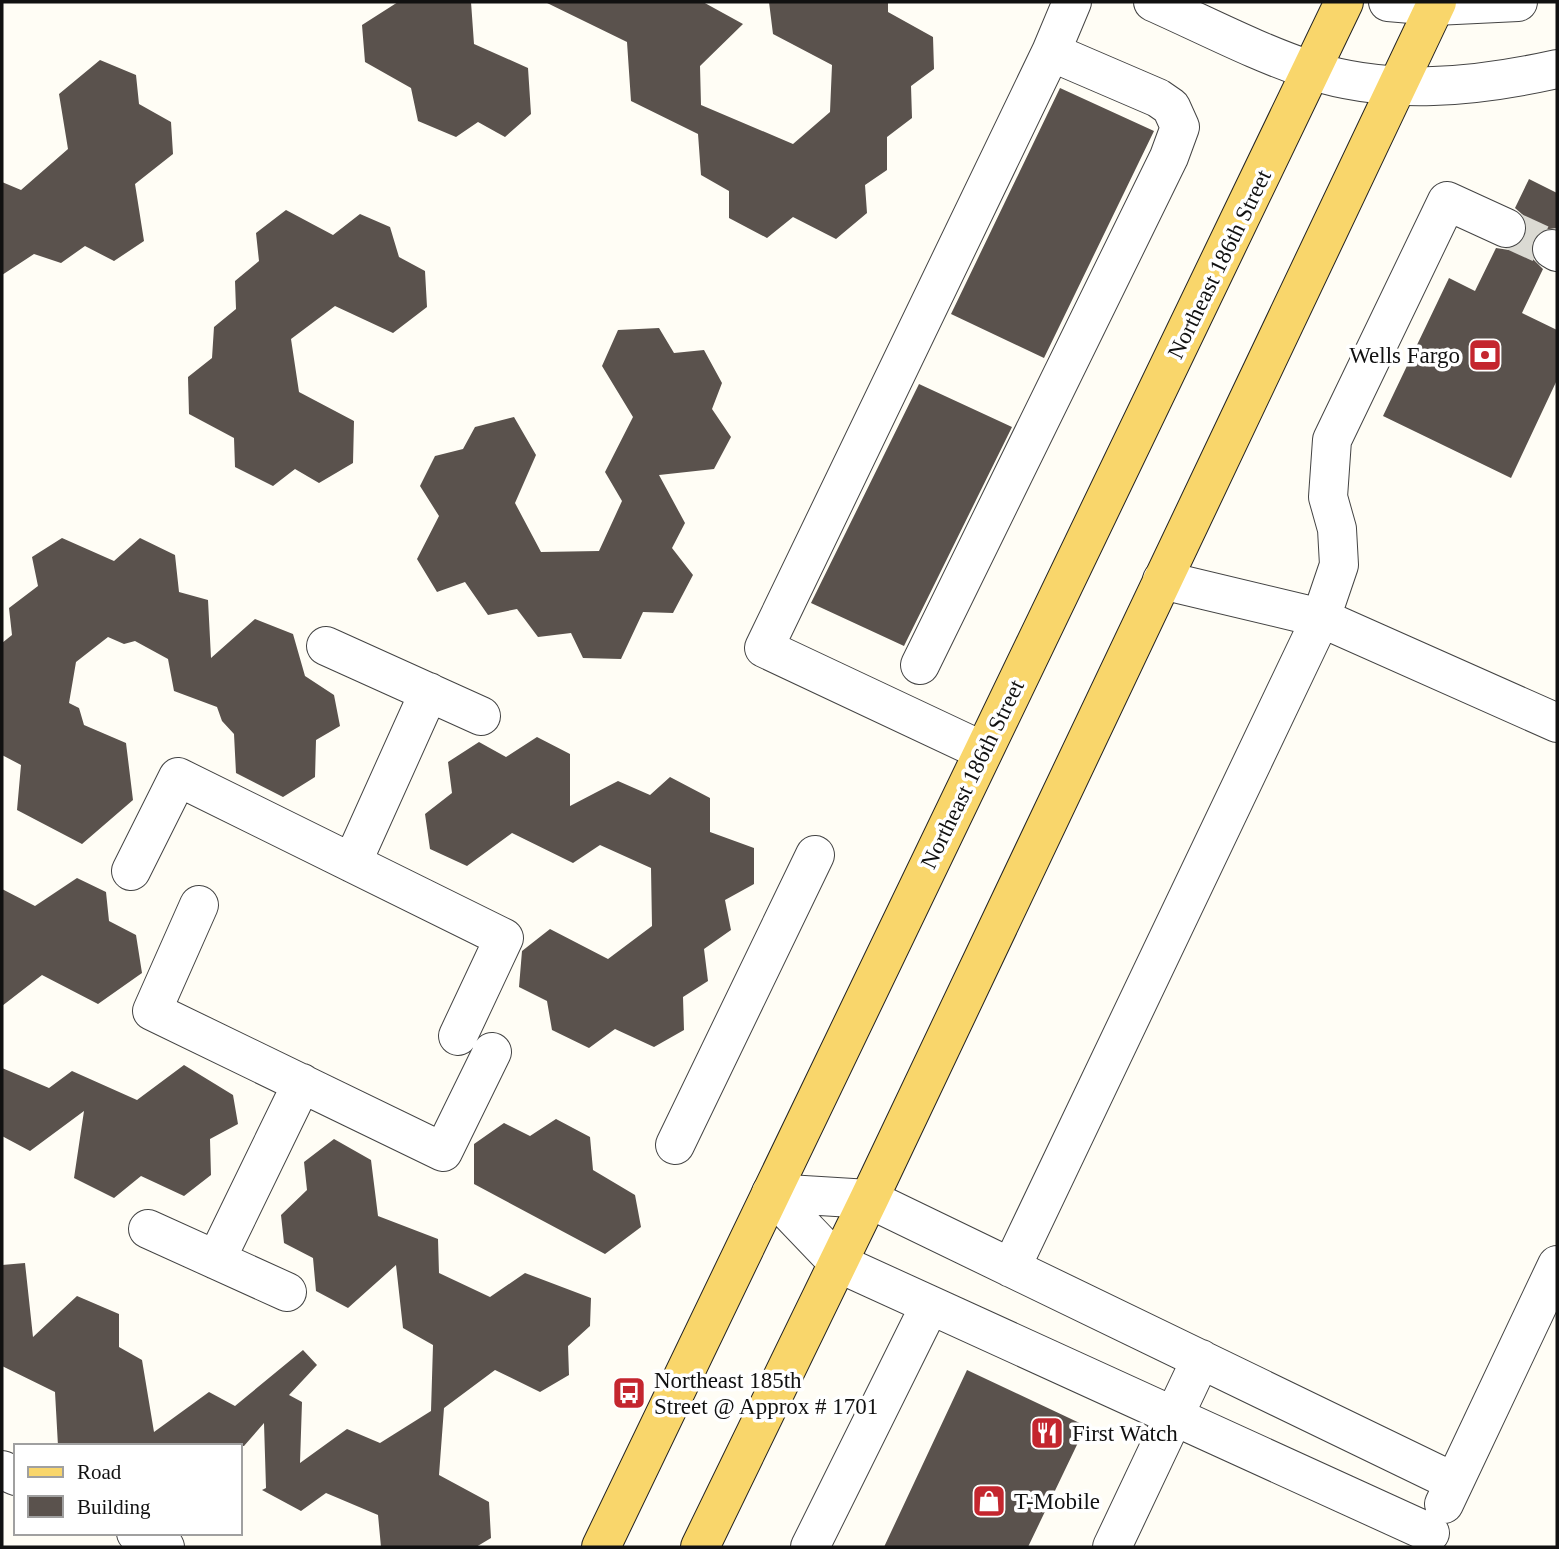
<svg xmlns="http://www.w3.org/2000/svg" width="1559" height="1549" viewBox="0 0 1559 1549" font-family="'Times New Roman',serif">
  <style>
    .building { fill: #5a524d }
    .lines { fill: none; stroke-linecap: round; stroke-linejoin: round }
    .minor-tunnel { stroke: #dbdad3; stroke-width: 38; stroke-dasharray: 38 19; stroke-linecap: butt }
    .minor-casing { stroke: #444; stroke-width: 40 }
    .major-casing { stroke: #222; stroke-width: 40 }
    .minor { stroke: #fff; stroke-width: 38 }
    .major { stroke: #f9d66b; stroke-width: 38 }
    .labels { text-anchor: middle; stroke-width: 7; stroke-linejoin: round; paint-order: stroke }
    .street-label { font-size: 23px; fill: #111; stroke: #fff }
    .poi-label { font-size: 23px; fill: #111; stroke: #fff; text-anchor: start }
  </style>
  <rect width="100%" height="100%" fill="#fffdf5"/>
  <path class="building" d="M 398,2 L 471,2 L 474,44 L 528,68 L 531,114 L 505,137 L 478,122 L 456,137 L 418,121 L 411,88 L 365,62 L 362,25 Z
    M 545,2 L 703,2 L 743,24 L 700,66 L 701,105 L 793,144 L 830,112 L 832,65 L 773,34 L 769,2 L 888,2 L 888,12 L 933,37 L 934,69 L 911,86 L 912,118 L 887,137 L 887,170 L 865,185 L 867,213 L 836,239 L 793,217 L 767,238 L 729,218 L 729,191 L 701,175 L 698,134 L 631,101 L 627,42 Z
    M 100,60 L 136,75 L 139,104 L 171,122 L 173,154 L 135,184 L 144,241 L 114,261 L 85,246 L 61,263 L 34,254 L 2,275 L 2,182 L 21,190 L 68,149 L 59,94 Z
    M 1060,88 L 1154,131 L 1044,358 L 951,314 Z
    M 1529,179 L 1557,193 L 1557,228 L 1542,230 L 1533,238 L 1530,249 L 1533,259 L 1543,269 L 1522,313 L 1557,330 L 1557,380 L 1511,478 L 1383,416 L 1449,278 L 1475,291 L 1496,248 L 1509,250 L 1518,246 L 1526,238 L 1528,225 L 1523,215 L 1515,208 Z
    M 286,210 L 333,235 L 360,214 L 390,227 L 399,257 L 425,271 L 427,307 L 393,333 L 335,306 L 291,339 L 299,392 L 354,421 L 353,463 L 319,483 L 295,469 L 273,486 L 235,467 L 234,438 L 189,414 L 188,377 L 212,358 L 214,327 L 236,309 L 235,281 L 259,261 L 256,233 Z
    M 659,328 L 674,353 L 704,350 L 722,383 L 712,409 L 731,437 L 714,469 L 659,475 L 685,523 L 672,548 L 693,575 L 673,613 L 643,612 L 621,659 L 583,658 L 571,633 L 538,637 L 517,609 L 488,615 L 465,582 L 437,592 L 417,559 L 439,516 L 420,486 L 435,456 L 463,449 L 475,427 L 514,417 L 536,455 L 515,503 L 541,552 L 599,551 L 622,501 L 605,472 L 633,417 L 602,366 L 618,330 Z
    M 919,384 L 1012,427 L 904,646 L 811,603 Z
    M 62,538 L 114,561 L 140,538 L 175,555 L 179,592 L 208,600 L 211,658 L 255,619 L 293,634 L 305,676 L 334,695 L 340,726 L 316,740 L 315,777 L 283,797 L 236,773 L 234,734 L 222,721 L 217,707 L 174,691 L 168,659 L 135,641 L 124,644 L 108,637 L 76,662 L 69,703 L 79,708 L 84,725 L 126,743 L 133,800 L 82,844 L 17,810 L 21,765 L 2,755 L 2,643 L 12,635 L 9,608 L 38,586 L 32,557 Z
    M 537,737 L 570,754 L 570,806 L 618,781 L 650,795 L 670,777 L 710,798 L 710,832 L 754,848 L 754,884 L 725,900 L 731,930 L 704,949 L 708,981 L 683,997 L 684,1030 L 654,1047 L 615,1029 L 589,1048 L 552,1030 L 547,1001 L 519,987 L 522,951 L 550,929 L 608,959 L 652,926 L 651,868 L 600,845 L 573,863 L 512,833 L 467,866 L 430,849 L 425,814 L 452,793 L 448,762 L 479,742 L 506,757 Z
    M 77,878 L 106,892 L 109,921 L 136,935 L 142,973 L 98,1004 L 42,975 L 2,1006 L 2,889 L 35,906 Z
    M 184,1065 L 233,1095 L 238,1124 L 210,1139 L 211,1175 L 184,1196 L 141,1176 L 114,1198 L 74,1178 L 84,1111 L 30,1151 L 2,1136 L 2,1068 L 49,1088 L 72,1071 L 137,1100 Z
    M 556,1119 L 590,1137 L 593,1170 L 635,1195 L 641,1227 L 605,1254 L 474,1184 L 474,1144 L 504,1123 L 530,1136 Z
    M 334,1139 L 371,1160 L 378,1216 L 438,1239 L 439,1273 L 490,1297 L 525,1273 L 591,1298 L 590,1326 L 568,1346 L 569,1375 L 540,1392 L 495,1370 L 444,1408 L 439,1475 L 489,1502 L 491,1538 L 476,1547 L 381,1547 L 378,1515 L 326,1493 L 301,1511 L 262,1490 L 266,1488 L 264,1423 L 244,1446 L 58,1446 L 55,1392 L 2,1366 L 2,1265 L 25,1263 L 33,1337 L 77,1296 L 119,1314 L 119,1347 L 142,1360 L 154,1432 L 209,1392 L 235,1406 L 303,1350 L 317,1365 L 289,1395 L 302,1402 L 300,1463 L 347,1429 L 380,1443 L 431,1411 L 433,1345 L 403,1328 L 396,1265 L 348,1308 L 316,1291 L 313,1258 L 284,1243 L 281,1215 L 307,1190 L 304,1162 Z
    M 967,1370 L 1086,1426 L 1028,1547 L 884,1547 Z"/>
  <g class="lines">
    <path class="minor-tunnel" d="M 1506,228 L 1552,249"/>
    <defs>
      <path id="minor" d="M 1153,2 C 1205,25 1256,52 1310,70 C 1390,96 1476,87 1557,69
        M 1388,2 L 1435,6 L 1518,2
        M 1051,52 L 1072,2
        M 1552,249 L 1557,252
        M 1162,580 L 1321,618 L 1557,723
        M 326,646 L 481,716
        M 920,665 L 1169,157 L 1180,127 L 1171,107 L 1158,98 L 1051,52 L 764,648 L 983,751
        M 352,863 L 429,692
        M 131,871 L 178,777 L 504,938 L 458,1036
        M 199,905 L 152,1011 L 443,1152 L 492,1052
        M 675,1145 L 815,855
        M 771,1193 L 869,1199 L 1454,1482
        M 771,1193 L 838,1263 L 1430,1533
        M 148,1229 L 287,1292
        M 216,1260 L 302,1083
        M 1011,1268 L 1321,618 L 1339,565 L 1337,529 L 1328,497 L 1332,440 L 1447,201 L 1506,228
        M 2,1470 L 16,1476
        M 1444,1504 L 1557,1265
        M 136,1533 L 165,1547
        M 810,1547 L 930,1305
        M 1112,1547 L 1201,1359"/>
      <path id="major" d="M 601,1547 L 1344,2
        M 700,1547 L 869,1199 L 1437,2"/>
    </defs>
    <use href="#minor" class="minor-casing"/>
    <use href="#major" class="major-casing"/>
    <use href="#minor" class="minor"/>
    <use href="#major" class="major"/>
  </g>
  <defs>
    <symbol id="bank-square" viewBox="-11 -11 22 22"><rect x="-9" y="-9" width="18" height="18" rx="4" fill="#c4262e" stroke="#fff"/><path d="M-6-4H6V4H-6ZM0-2.3a2.3 2.3 0 1 0 0 4.6a2.3 2.3 0 1 0 0-4.6Z" fill="#fff"/></symbol>
    <symbol id="bus-square" viewBox="-11 -11 22 22"><rect x="-9" y="-9" width="18" height="18" rx="4" fill="#c4262e" stroke="#fff"/><path d="M-5-6H5V4H4V6H2V4H-2V6H-4V4H-5ZM-3.5-4V0h7V-4ZM-3.5 1.2v1.5H-2V1.2ZM2 1.2v1.5H3.5V1.2Z" fill="#fff"/></symbol>
    <symbol id="restaurant-square" viewBox="-11 -11 22 22"><rect x="-9" y="-9" width="18" height="18" rx="4" fill="#c4262e" stroke="#fff"/><path d="M-5-6h1v4h1v-4h1v4h1v-4h1v5L-1.5 .5V6h-2V.5L-5-1ZM5-6V6H3V1.5H1.5Q1.5-4 5-6Z" fill="#fff"/></symbol>
    <symbol id="shop-square" viewBox="-11 -11 22 22"><rect x="-9" y="-9" width="18" height="18" rx="4" fill="#c4262e" stroke="#fff"/><path d="M-5-2.5h2.3a2.7 3.5 0 0 1 5.4 0H5L5.5 6h-11ZM-1.5-2.5h3a1.5 2.3 0 0 0-3 0Z" fill="#fff"/></symbol>
  </defs>
  <g fill-rule="evenodd">
    <use href="#bank-square" x="1466" y="336" width="38" height="38"/>
    <use href="#bus-square" x="610" y="1374" width="38" height="38"/>
    <use href="#restaurant-square" x="1028" y="1414" width="38" height="38"/>
    <use href="#shop-square" x="970" y="1482" width="38" height="38"/>
  </g>
  <g class="labels">
    <g class="street-label">
      <text transform="translate(1219 264) rotate(-64)" y="8">Northeast 186th Street</text>
      <text transform="translate(972 774) rotate(-64)" y="8">Northeast 186th Street</text>
    </g>
    <g class="poi-label">
      <text x="1460" y="363" text-anchor="end">Wells Fargo</text>
      <text x="654" y="1388">Northeast 185th<tspan x="654" dy="26">Street @ Approx # 1701</tspan></text>
      <text x="1072" y="1441">First Watch</text>
      <text x="1014" y="1509">T-Mobile</text>
    </g>
  </g>
  <rect width="1559" height="1549" fill="none" stroke="#111111" stroke-width="7"/>
  <rect x="14" y="1444" width="228" height="91" fill="#ffffff" stroke="#a0a0a0" stroke-width="2"/>
  <rect x="28" y="1467" width="35" height="10" fill="#f9d66b" stroke="#a0a0a0" stroke-width="2"/>
  <text x="77" y="1479" font-size="21" fill="#111111">Road</text>
  <rect x="28" y="1496" width="35" height="21" fill="#5a524d" stroke="#a0a0a0" stroke-width="2"/>
  <text x="77" y="1514" font-size="21" fill="#111111">Building</text>
</svg>
